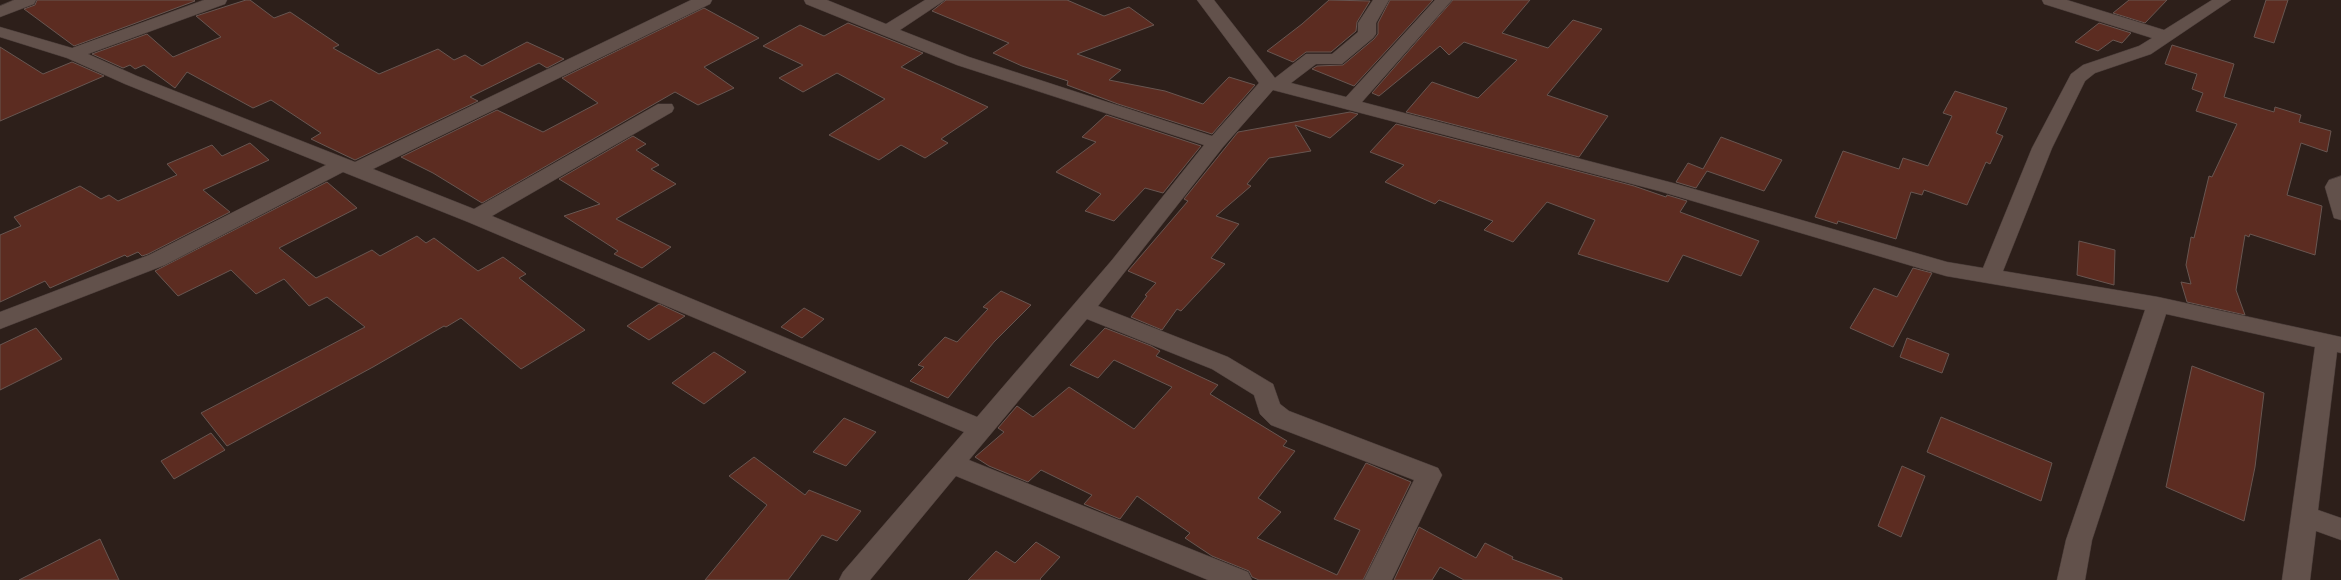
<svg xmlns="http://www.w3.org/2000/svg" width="2341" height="580" viewBox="0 0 2341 580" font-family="'Alegreya Sans',sans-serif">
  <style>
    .building { fill: #5c2c21; stroke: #685651 }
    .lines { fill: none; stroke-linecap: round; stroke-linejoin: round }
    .minor-casing { stroke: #483b38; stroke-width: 1 }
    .minor { fill: #62514b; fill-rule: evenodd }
  </style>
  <rect width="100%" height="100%" fill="#2d1f1a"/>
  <path class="building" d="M 37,0 L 194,0 L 195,1 L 74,46 L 24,9 L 35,5 Z
    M 246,0 L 250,0 L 274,18 L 290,12 L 339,45 L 333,48 L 379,74 L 438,49 L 454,60 L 465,55 L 482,66 L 527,42 L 564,59 L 547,68 L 539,63 L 470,97 L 478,101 L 355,160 L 311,139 L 321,133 L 271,100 L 253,108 L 187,72 L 175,88 L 144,65 L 135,69 L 130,65 L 123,68 L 92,54 L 147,34 L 173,57 L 221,37 L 196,16 Z
    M 946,0 L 1067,0 L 1104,16 L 1129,7 L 1154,25 L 1077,54 L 1121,70 L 1109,80 L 1165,91 L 1203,104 L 1229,77 L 1255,85 L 1212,134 L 1118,104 L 1067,85 L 1068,81 L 1022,66 L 993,53 L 1009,43 L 932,11 Z
    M 1329,0 L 1370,1 L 1357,22 L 1356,31 L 1331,52 L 1306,52 L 1293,62 L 1267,51 L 1302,24 Z
    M 1390,0 L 1433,0 L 1354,86 L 1312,69 L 1317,66 L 1343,65 L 1374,39 L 1378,34 L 1378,23 Z
    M 1453,0 L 1530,0 L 1502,33 L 1548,48 L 1573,20 L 1602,29 L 1547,95 L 1608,116 L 1579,157 L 1406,112 L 1432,82 L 1478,98 L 1517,60 L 1464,42 L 1449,55 L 1440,46 L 1379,96 L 1372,93 Z
    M 2129,0 L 2167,0 L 2145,23 L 2113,13 Z
    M 2266,0 L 2288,0 L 2274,43 L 2254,37 Z
    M 704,8 L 759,38 L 704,67 L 734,88 L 698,105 L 675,92 L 482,203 L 433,173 L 401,157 L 497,110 L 543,132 L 598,103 L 562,78 Z
    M 848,23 L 923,53 L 901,67 L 988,107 L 941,139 L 948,143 L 925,158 L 901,145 L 879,160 L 829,135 L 885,99 L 837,73 L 803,92 L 779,78 L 803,65 L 763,46 L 800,25 L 824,36 Z
    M 2099,23 L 2131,33 L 2122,43 L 2113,40 L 2098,51 L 2075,42 Z
    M 2172,45 L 2234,64 L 2224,97 L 2274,112 L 2275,107 L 2301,115 L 2299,122 L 2331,131 L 2327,152 L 2301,143 L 2287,195 L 2322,206 L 2315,255 L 2250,234 L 2249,237 L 2245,235 L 2236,290 L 2245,315 L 2187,302 L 2181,282 L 2191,284 L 2186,265 L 2191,237 L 2194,238 L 2209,176 L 2212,177 L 2237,124 L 2196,111 L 2203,93 L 2192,89 L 2197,74 L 2165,64 Z
    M 0,47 L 43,74 L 72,62 L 104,76 L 0,121 Z
    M 1955,91 L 2007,108 L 1996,133 L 2003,136 L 1990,164 L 1986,162 L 1967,205 L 1924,190 L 1922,195 L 1911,192 L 1896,239 L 1838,221 L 1837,224 L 1815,217 L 1843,151 L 1899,169 L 1903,158 L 1928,166 L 1952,116 L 1943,113 Z
    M 1350,112 L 1358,114 L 1330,138 L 1295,125 L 1311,151 L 1269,158 L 1247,184 L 1251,186 L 1216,216 L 1239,224 L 1211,258 L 1225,264 L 1181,311 L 1177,309 L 1162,330 L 1131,317 L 1147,296 L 1145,295 L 1156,283 L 1128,271 L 1188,201 L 1184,199 L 1238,132 Z
    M 1106,115 L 1201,146 L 1163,193 L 1145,188 L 1114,221 L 1085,211 L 1101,194 L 1056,172 L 1096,142 L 1082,137 Z
    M 1396,124 L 1634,186 L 1666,197 L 1667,195 L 1687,201 L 1680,212 L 1759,241 L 1741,276 L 1683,255 L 1668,282 L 1578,254 L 1595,220 L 1547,202 L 1513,242 L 1484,230 L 1493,221 L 1439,200 L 1435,204 L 1385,182 L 1404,165 L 1370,152 Z
    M 633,136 L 646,144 L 636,150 L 659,165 L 651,169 L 676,184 L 616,219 L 671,247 L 642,268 L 614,254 L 618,251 L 564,216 L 600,204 L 559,179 Z
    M 1721,137 L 1782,160 L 1764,191 L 1707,171 L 1696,188 L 1676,182 L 1688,163 L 1703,169 Z
    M 250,143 L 269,160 L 203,190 L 230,212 L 148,254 L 142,256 L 138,252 L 127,257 L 125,255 L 50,288 L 45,281 L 0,302 L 0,235 L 21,226 L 14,217 L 80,186 L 101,199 L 109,195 L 118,201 L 177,175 L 167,164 L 212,145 L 222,156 Z
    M 327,182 L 357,208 L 279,248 L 316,278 L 372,250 L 380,256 L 417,236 L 426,243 L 434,238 L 478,271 L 503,257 L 526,274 L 519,278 L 585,330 L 521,369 L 461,318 L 446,327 L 444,326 L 373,367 L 227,446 L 201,413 L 365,327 L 327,297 L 309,306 L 284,279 L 256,294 L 231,270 L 178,296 L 155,271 Z
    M 2079,241 L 2115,250 L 2114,285 L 2077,275 Z
    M 1913,268 L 1932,273 L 1893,347 L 1850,328 L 1874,288 L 1897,297 Z
    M 1001,291 L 1031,305 L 994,342 L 948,398 L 910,381 L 924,367 L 918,365 L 945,337 L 957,342 L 988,309 L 983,307 Z
    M 659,304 L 685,316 L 649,340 L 627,326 Z
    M 804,308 L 824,319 L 802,338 L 781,327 Z
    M 36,328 L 62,359 L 0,390 L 0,345 Z
    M 1105,328 L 1151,346 L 1160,351 L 1156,356 L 1218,385 L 1210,394 L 1287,441 L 1283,446 L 1295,451 L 1258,498 L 1281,512 L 1257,538 L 1337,575 L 1360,530 L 1334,519 L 1366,463 L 1411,482 L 1363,580 L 1259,580 L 1252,577 L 1249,571 L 1212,556 L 1185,538 L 1190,533 L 1137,496 L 1120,519 L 1084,504 L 1092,495 L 1041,470 L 1028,482 L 989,466 L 975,457 L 1004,432 L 998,428 L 1017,406 L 1033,417 L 1069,387 L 1134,429 L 1172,387 L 1114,360 L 1098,378 L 1070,365 Z
    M 1907,338 L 1949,354 L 1942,373 L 1900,357 Z
    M 714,352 L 746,372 L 704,404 L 672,383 Z
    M 2192,366 L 2264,393 L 2255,467 L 2244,521 L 2166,487 Z
    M 1941,417 L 2052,463 L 2041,501 L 1927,452 Z
    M 844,418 L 876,432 L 846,466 L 813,452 Z
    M 211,433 L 225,450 L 174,479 L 161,461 Z
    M 754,457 L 805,495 L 809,490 L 861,511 L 837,541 L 822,535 L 788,580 L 705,580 L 767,505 L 729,476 Z
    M 1902,466 L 1925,476 L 1901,537 L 1878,526 Z
    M 1419,527 L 1476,558 L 1485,543 L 1513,557 L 1512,559 L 1562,578 L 1562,580 L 1464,580 L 1440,567 L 1432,580 L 1394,580 Z
    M 100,539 L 119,580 L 19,580 Z
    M 1036,542 L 1060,557 L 1040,579 L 1041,580 L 968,580 L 996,551 L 1015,563 Z"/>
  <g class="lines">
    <defs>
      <path id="minor" d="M 14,0 L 36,0 L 34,4 L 0,17 L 0,6 Z
        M 204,0 L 227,0 L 225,4 L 88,54 L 137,76 L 355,162 L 691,0 L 712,0 L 710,4 L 373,169 L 474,209 L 658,104 L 672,104 L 674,108 L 672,112 L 492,216 L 977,417 L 1112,260 L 1204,145 L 957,65 L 806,4 L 804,0 L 827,0 L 886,24 L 925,0 L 945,0 L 900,30 L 969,57 L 1212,136 L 1259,83 L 1197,0 L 1214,0 L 1275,78 L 1306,54 L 1332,54 L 1358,32 L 1358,23 L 1373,0 L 1389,0 L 1376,23 L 1376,34 L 1373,38 L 1342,64 L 1316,64 L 1291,83 L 1346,97 L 1435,0 L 1452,0 L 1362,102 L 1673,183 L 1947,262 L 1983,268 L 2032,148 L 2071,74 L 2083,65 L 2139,46 L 2152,38 L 2044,4 L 2042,0 L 2067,0 L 2164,30 L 2212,0 L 2231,0 L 2151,54 L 2095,73 L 2085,81 L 2052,148 L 2003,271 L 2158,297 L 2341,337 L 2341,353 L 2337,352 L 2318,510 L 2341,518 L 2341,540 L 2316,531 L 2310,580 L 2282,580 L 2315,347 L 2166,314 L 2092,540 L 2085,580 L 2057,580 L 2066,540 L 2145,310 L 1946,276 L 1659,191 L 1273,90 L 1223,147 L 1098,306 L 1228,357 L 1273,384 L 1280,404 L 1289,411 L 1438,468 L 1442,475 L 1392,580 L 1364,580 L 1414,480 L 1271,425 L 1260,414 L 1254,395 L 1212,369 L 1087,319 L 969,460 L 1248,572 L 1252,580 L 1208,580 L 956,476 L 870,580 L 839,580 L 843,572 L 964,432 L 468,222 L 343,172 L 165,265 L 0,329 L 0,312 L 149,255 L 326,165 L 125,84 L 67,58 L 0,37 L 0,27 L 72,48 Z
        M 2341,176 L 2341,220 L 2334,218 L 2325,187 L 2329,180 Z"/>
    </defs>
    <use href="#minor" class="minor-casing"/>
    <use href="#minor" class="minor"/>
  </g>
</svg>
